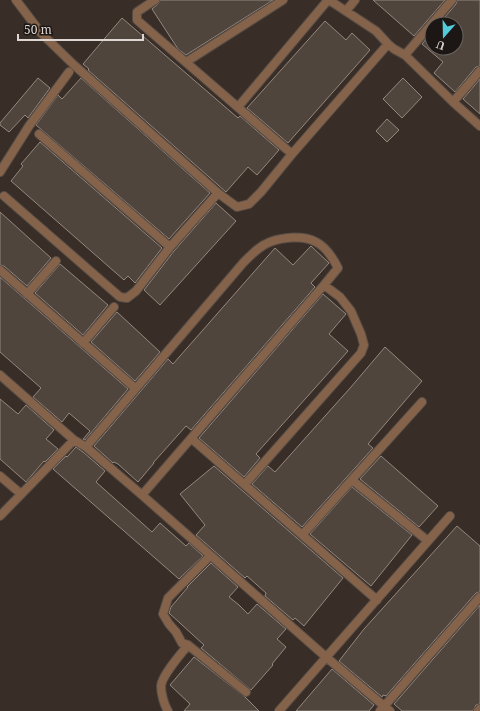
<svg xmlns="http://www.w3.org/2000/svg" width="480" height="711" viewBox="0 0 480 711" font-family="'Noto Serif',serif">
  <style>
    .building { fill: #4f453d; stroke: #94887f }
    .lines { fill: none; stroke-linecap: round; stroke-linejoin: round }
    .street-casing { stroke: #564c46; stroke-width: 10 }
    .street { stroke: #85634a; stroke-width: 8 }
  </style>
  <rect width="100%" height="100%" fill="#382e27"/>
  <path class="building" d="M 160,0 L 273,0 L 186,55 L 178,49 L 152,9 L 158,4 Z
    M 373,0 L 445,0 L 414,36 Z
    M 457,0 L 480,0 L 480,66 L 476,67 L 455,92 L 434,73 L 443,62 L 422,44 L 432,32 L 432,48 L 456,48 L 456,24 L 439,24 L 456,4 Z
    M 122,18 L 238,118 L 240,116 L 279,150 L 257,175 L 248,167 L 226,192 L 88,70 L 89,69 L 83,64 Z
    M 325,21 L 346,40 L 352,33 L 370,50 L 288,143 L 247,108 Z
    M 38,78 L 50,88 L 28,118 L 25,115 L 9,132 L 0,125 L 0,123 Z
    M 81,78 L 210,193 L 169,239 L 36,125 L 58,95 L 62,99 Z
    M 403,78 L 422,97 L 402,118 L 383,99 Z
    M 480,79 L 480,114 L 463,99 Z
    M 387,119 L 399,130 L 387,142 L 376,131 Z
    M 40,142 L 162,248 L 135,283 L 128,276 L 124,280 L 11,181 L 23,166 L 21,164 Z
    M 216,203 L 236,221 L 160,305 L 144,290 L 174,251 Z
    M 0,212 L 51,258 L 27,286 L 4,266 L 0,265 Z
    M 311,246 L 329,263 L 311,283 L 315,287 L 191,430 L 186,426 L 153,463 L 154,463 L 138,482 L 118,464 L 114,462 L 113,463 L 94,446 L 168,359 L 173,364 L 275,248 L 293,265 Z
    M 60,264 L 108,305 L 83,335 L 35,293 Z
    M 0,277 L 128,389 L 85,440 L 83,439 L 90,431 L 69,413 L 62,422 L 33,397 L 41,388 L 0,352 Z
    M 323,294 L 346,314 L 329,334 L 348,351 L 256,454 L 260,458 L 244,477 L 199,438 Z
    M 117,312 L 160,352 L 135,381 L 91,342 Z
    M 385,347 L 422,381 L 368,444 L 373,448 L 302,527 L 252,484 L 268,466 L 275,472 L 351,387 Z
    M 0,399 L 18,414 L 26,405 L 54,430 L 46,439 L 58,449 L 45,462 L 44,461 L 26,482 L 0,459 Z
    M 76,447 L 83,452 L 105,471 L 96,482 L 152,532 L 160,523 L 186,546 L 189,543 L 203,556 L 179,579 L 53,469 L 66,456 L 67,457 Z
    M 381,456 L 438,506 L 419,527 L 360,479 Z
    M 214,466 L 343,578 L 304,626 L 295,618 L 293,620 L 265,596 L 266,593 L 247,576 L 245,578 L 196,535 L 205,525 L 180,494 Z
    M 352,487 L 412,535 L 371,586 L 310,534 Z
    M 457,526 L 480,546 L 480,592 L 476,593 L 386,696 L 383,695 L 382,697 L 339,661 L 364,629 Z
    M 211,563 L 238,587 L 229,597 L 239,605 L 248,614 L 257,604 L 286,629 L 277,639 L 286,647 L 272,664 L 273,665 L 251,690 L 201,648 L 204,645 L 169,613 L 171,607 L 188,587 L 187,587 Z
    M 480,605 L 480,704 L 476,705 L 473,711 L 402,711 L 394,704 Z
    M 194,657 L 245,697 L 259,711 L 184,711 L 190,704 L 170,685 Z
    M 332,669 L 374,705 L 369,711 L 296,711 Z"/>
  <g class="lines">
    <defs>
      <path id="street" d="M 16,0 L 41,33 L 74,65 L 218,193 L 237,207 L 249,204 L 261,192 L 292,154 L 388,44 L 394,49 L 405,55 L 453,102 L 480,126
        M 155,0 L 137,12 L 137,20 L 292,154
        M 329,0 L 376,31 L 388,44
        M 346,11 L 355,0
        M 405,55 L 452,0
        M 186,62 L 283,0
        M 453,102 L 480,71
        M 238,107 L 328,0
        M 39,134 L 170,247
        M 0,172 L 29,126 L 69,72
        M 4,196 L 120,297 L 127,298 L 136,291 L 170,247 L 218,193
        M 0,270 L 135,388
        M 27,294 L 56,261
        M 83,343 L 114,307
        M 0,375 L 74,440 L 86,447 L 142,495 L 326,657 L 390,711
        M 192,439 L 377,600
        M 86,447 L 243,263 C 251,255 259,246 270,242 C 283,237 304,235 316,242 C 326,247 333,258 338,268 L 324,285
        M 0,476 L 21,494
        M 352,480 L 428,541
        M 142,495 L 324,285 L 340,297 L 351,311 L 361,334 L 364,345 L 361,353 L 245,484
        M 0,516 L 74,440
        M 303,534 L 422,402
        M 188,645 L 246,692
        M 168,711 C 164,705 161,693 161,686 C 162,675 181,654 188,645 L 182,643 L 176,632 L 169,624 L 163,614 L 168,598 L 210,556
        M 279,711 L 450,516
        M 380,711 L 480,597
        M 478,711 L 480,709"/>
    </defs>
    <use href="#street" class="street-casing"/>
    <use href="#street" class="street"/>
  </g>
  <g transform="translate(444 36) rotate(200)"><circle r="19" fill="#1c1714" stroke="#696360"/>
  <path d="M0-3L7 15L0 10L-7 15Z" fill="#53cbdb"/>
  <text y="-6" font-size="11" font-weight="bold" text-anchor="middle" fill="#ddd6d2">U</text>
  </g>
  <path d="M18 34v6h125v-6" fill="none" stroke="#ddd6d2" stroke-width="2"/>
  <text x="24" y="34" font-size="12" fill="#ddd6d2" stroke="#1c1714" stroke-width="3" paint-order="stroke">50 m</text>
</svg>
